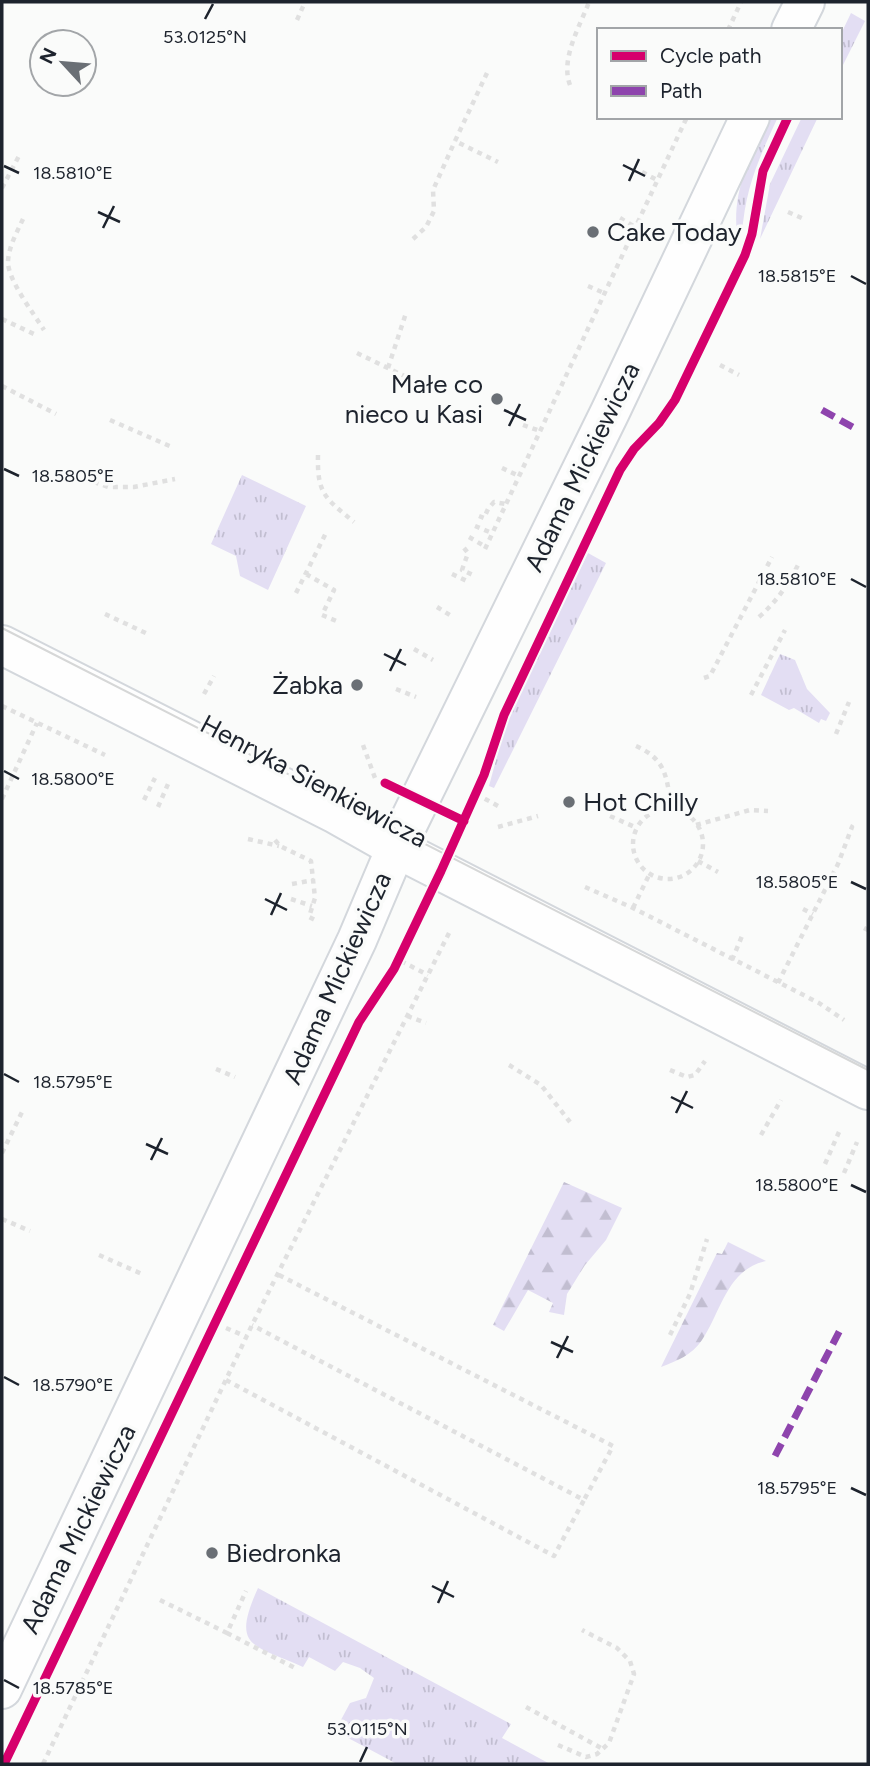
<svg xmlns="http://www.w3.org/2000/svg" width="870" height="1766" viewBox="0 0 870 1766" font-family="Figtree,sans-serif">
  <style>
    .grass { fill: url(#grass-tufts) }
    .forest { fill: url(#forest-firs) }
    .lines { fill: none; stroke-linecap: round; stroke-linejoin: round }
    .street-casing { stroke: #d3d7dc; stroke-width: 42 }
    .secondary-casing { stroke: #d3d7dc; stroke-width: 42 }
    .path { stroke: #e0e0e0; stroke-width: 4.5; stroke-dasharray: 5 5; stroke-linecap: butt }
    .street { stroke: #fefefe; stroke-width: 38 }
    .secondary { stroke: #fefefe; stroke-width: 38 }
    .tram { stroke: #d6d7d7; stroke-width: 2 }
    .quiet { stroke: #8e44ad; stroke-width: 7; stroke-dasharray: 14 7; stroke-linecap: butt }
    .cycleway-casing { stroke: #fafbfa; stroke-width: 13 }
    .cycleway { stroke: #d6006c; stroke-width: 9 }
    .ticks { fill: none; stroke: #1d232d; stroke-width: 2.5 }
    .poi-dot { fill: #6a6f75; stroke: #fafbfa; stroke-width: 2.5 }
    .labels { text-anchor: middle; stroke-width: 7; stroke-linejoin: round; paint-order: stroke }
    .poi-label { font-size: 26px; fill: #1d232d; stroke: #fafbfa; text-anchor: start }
    .street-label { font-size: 26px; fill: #1d232d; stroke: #fafbfa }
    .ticks-label { font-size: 18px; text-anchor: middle; fill: #1d232d; stroke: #fafbfa; stroke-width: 7; stroke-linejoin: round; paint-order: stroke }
  </style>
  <defs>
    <pattern id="grass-tufts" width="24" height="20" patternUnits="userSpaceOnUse" patternTransform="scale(1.75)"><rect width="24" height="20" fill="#e3def3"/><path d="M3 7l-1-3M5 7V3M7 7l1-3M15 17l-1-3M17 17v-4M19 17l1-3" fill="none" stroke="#c2bed1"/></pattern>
    <pattern id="forest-firs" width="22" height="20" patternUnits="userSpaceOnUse" patternTransform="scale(1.75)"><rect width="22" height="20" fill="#e3def3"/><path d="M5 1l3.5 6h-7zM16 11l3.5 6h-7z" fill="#c2bed1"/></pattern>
  </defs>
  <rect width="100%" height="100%" fill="#fafbfa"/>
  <path class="grass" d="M 851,13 L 865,21 L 840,71 L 840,36 Z
    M 770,117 L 778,117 C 759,158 745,188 742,235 L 737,236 C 732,188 750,158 770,117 Z
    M 802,117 L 818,117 L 760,239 L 770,184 Z
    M 242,475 L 306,506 L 268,590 L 240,576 L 236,556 L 211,544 Z
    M 588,553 L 606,563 L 494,788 L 489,786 L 506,723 Z
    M 780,654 L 795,660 L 807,689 L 830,713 L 826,721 L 821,719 L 819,723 L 794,708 L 789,710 L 761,695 Z
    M 258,1588 L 511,1724 L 502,1738 L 550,1764 L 397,1764 L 335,1731 L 350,1703 L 366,1698 L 374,1678 L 360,1668 L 343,1662 L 335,1671 L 309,1657 L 303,1667 C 252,1644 231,1648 258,1588 Z"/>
  <path class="forest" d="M 564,1182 L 622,1208 L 606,1240 L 585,1265 L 567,1294 L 564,1315 L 549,1312 L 553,1303 L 528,1290 L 504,1331 L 493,1325 Z
    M 728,1242 L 766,1261 C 727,1269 721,1312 702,1340 C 692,1355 677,1361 661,1367 L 717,1253 L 722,1254 Z"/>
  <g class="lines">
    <defs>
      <path id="street" d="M 2,645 L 334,813 L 396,848 L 868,1090"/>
      <path id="secondary" d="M 791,30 L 805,2
        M 2,1689 L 357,940 L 396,848 L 610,412 L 750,117"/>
    </defs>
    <use href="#street" class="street-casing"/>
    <use href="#secondary" class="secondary-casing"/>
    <path class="path" d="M 297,20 L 305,2
      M 728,30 L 741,2
      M 487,73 L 455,141 L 498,162
      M 570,85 C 560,59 580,26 589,2
      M 642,172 L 657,180
      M 2,188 L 20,154
      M 788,212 L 804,219
      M 620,218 L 635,227
      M 23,219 C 17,232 9,246 8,261 C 7,279 34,314 44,330
      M 413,239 L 426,227 L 434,211 L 433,190 L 455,141
      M 588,286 L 604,293
      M 2,319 L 36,335
      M 357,353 L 433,390
      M 720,365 L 739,375
      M 388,368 L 406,313
      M 2,386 L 56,414
      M 110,420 L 174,448
      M 523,425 L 540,431
      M 318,455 C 317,494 325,498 354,522
      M 502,468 L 519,476
      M 75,475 L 108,487 L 134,487 L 175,479
      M 479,516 L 484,518 L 488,509 L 494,502 L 506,504
      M 475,526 L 492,533
      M 469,537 L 486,547
      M 464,548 L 468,553 L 462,570 L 473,575
      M 485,549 L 687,117
      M 306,574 L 334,590 L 322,615 L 339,622
      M 452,574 L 469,582
      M 296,593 L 327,531
      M 437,607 L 453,617
      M 105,614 L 150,635
      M 759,617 C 777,601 788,585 799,563
      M 414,649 L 433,660
      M 704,678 L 710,676 L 772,557
      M 396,689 L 416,697
      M 204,694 L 214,676
      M 751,695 L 785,630
      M 2,706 L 105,755
      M 836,734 L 849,702
      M 363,745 L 375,778
      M 636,746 C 668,760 666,779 672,809
      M 476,794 L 500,807
      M 2,799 L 37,723
      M 144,800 L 155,778
      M 158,807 L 168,784
      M633 844a35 35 0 1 1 70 0a35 35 0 1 1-70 0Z
      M 610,816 L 637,828
      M 696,825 L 750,810 L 768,811
      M 498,827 L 538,816
      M 248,839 L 279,846
      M 275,840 L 280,846 L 311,861 L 315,898 L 309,917 L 315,920
      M 698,861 L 718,872
      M 292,884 L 314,880
      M 585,887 L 633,908 L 819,1003 L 844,1020
      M 291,899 L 312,906
      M 633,908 L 650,873
      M 803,909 L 813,914
      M 864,928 L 868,930
      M 732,960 L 742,936
      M 401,961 L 428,975
      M 778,983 L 838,864 L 852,827 L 846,824
      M 407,1016 L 426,1023
      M 509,1065 L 541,1085 L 570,1122
      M 216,1069 L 235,1077
      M 670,1070 L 687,1077 L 695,1075 L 705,1061
      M 761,1135 L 781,1100
      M 2,1153 L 24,1108
      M 825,1164 L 839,1132
      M 844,1173 L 857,1142
      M 2,1219 L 30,1231
      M 99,1255 L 142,1274
      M 279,1275 L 613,1446 L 584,1500
      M 226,1328 L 247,1337
      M 670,1335 L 690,1294 L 707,1239
      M 226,1380 L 554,1556 L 584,1500 L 252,1325
      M 160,1600 L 227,1633 L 246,1591
      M 227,1633 L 295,1668
      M 526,1707 L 603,1749
      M 558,1745 L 586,1757 L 597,1754 L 609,1743 L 634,1674 L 630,1661 L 617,1648 L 582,1630
      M 43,1764 L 252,1325 L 451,929"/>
    <use href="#street" class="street"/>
    <use href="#secondary" class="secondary"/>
    <path class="tram" d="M 2,628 L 868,1070"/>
    <path class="quiet" d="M 822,410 L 858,430
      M 775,1456 L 840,1330"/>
    <defs>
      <path id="cycleway" d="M 385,783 L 464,821
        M 4,1764 L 359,1022 L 394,969 L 441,871 L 484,775 L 504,715 L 620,470 L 634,449 L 659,423 L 675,400 L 745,255 L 752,234 L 763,171 L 788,117"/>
    </defs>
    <use href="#cycleway" class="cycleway-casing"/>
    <use href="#cycleway" class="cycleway"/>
  </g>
  <path class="ticks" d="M 205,19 L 213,4M 623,165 L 645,176M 4,166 L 19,173M 629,181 L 639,159M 98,212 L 120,222M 103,228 L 114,206M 851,276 L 866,284M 504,410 L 526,420M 509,426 L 520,404M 4,469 L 19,476M 851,579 L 866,587M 384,654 L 406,665M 390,671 L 401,649M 4,771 L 19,779M 851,882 L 866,889M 265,899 L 287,910M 271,915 L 281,893M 4,1074 L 19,1082M 671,1097 L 693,1108M 676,1113 L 687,1091M 146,1144 L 168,1154M 151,1160 L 162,1138M 851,1185 L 866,1192M 551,1342 L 573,1352M 557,1358 L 568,1336M 4,1377 L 19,1385M 851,1488 L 866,1495M 432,1586 L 454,1597M 438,1603 L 448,1581M 4,1680 L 19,1688M 360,1762 L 367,1747"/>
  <g class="poi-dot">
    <circle cx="593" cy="232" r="7"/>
    <circle cx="497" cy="399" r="7"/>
    <circle cx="357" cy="685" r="7"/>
    <circle cx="569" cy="802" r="7"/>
    <circle cx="212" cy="1553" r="7"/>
  </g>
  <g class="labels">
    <g class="poi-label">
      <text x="607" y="241">Cake Today</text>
      <text x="483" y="393" text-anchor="end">Małe co<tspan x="483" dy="30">nieco u Kasi</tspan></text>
      <text x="343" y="694" text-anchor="end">Żabka</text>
      <text x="583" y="811">Hot Chilly</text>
      <text x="226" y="1562">Biedronka</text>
    </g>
    <g class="street-label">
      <text transform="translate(582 467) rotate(-64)" y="9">Adama Mickiewicza</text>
      <text transform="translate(314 781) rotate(28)" y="9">Henryka Sienkiewicza</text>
      <text transform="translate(337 978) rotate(-66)" y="9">Adama Mickiewicza</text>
      <text transform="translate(78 1529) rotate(-64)" y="9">Adama Mickiewicza</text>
    </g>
  </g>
  <g class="ticks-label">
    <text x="205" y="43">53.0125°N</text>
    <text x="73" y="179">18.5810°E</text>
    <text x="797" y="282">18.5815°E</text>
    <text x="73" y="482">18.5805°E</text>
    <text x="797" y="585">18.5810°E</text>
    <text x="73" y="785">18.5800°E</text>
    <text x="797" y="888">18.5805°E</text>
    <text x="73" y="1088">18.5795°E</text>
    <text x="797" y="1191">18.5800°E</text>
    <text x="73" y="1391">18.5790°E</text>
    <text x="797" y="1494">18.5795°E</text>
    <text x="73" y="1694">18.5785°E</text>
    <text x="367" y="1735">53.0115°N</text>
  </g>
  <rect width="870" height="1766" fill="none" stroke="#1d232d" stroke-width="7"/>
  <rect x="597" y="28" width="245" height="91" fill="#fafbfa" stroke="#a2a5a8" stroke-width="2"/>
  <rect x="611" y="51" width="35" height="10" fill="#d6006c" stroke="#a2a5a8" stroke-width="2"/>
  <text x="660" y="63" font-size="21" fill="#1d232d">Cycle path</text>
  <rect x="611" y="86" width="35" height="10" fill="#8e44ad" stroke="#a2a5a8" stroke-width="2"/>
  <text x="660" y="98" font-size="21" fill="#1d232d">Path</text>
  <g transform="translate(63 63) rotate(296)"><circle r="33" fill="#fafbfa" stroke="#a2a5a8" stroke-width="2"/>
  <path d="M0-5L12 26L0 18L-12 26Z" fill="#6a6f75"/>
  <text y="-10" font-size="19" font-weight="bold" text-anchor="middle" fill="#1d232d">N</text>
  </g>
</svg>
